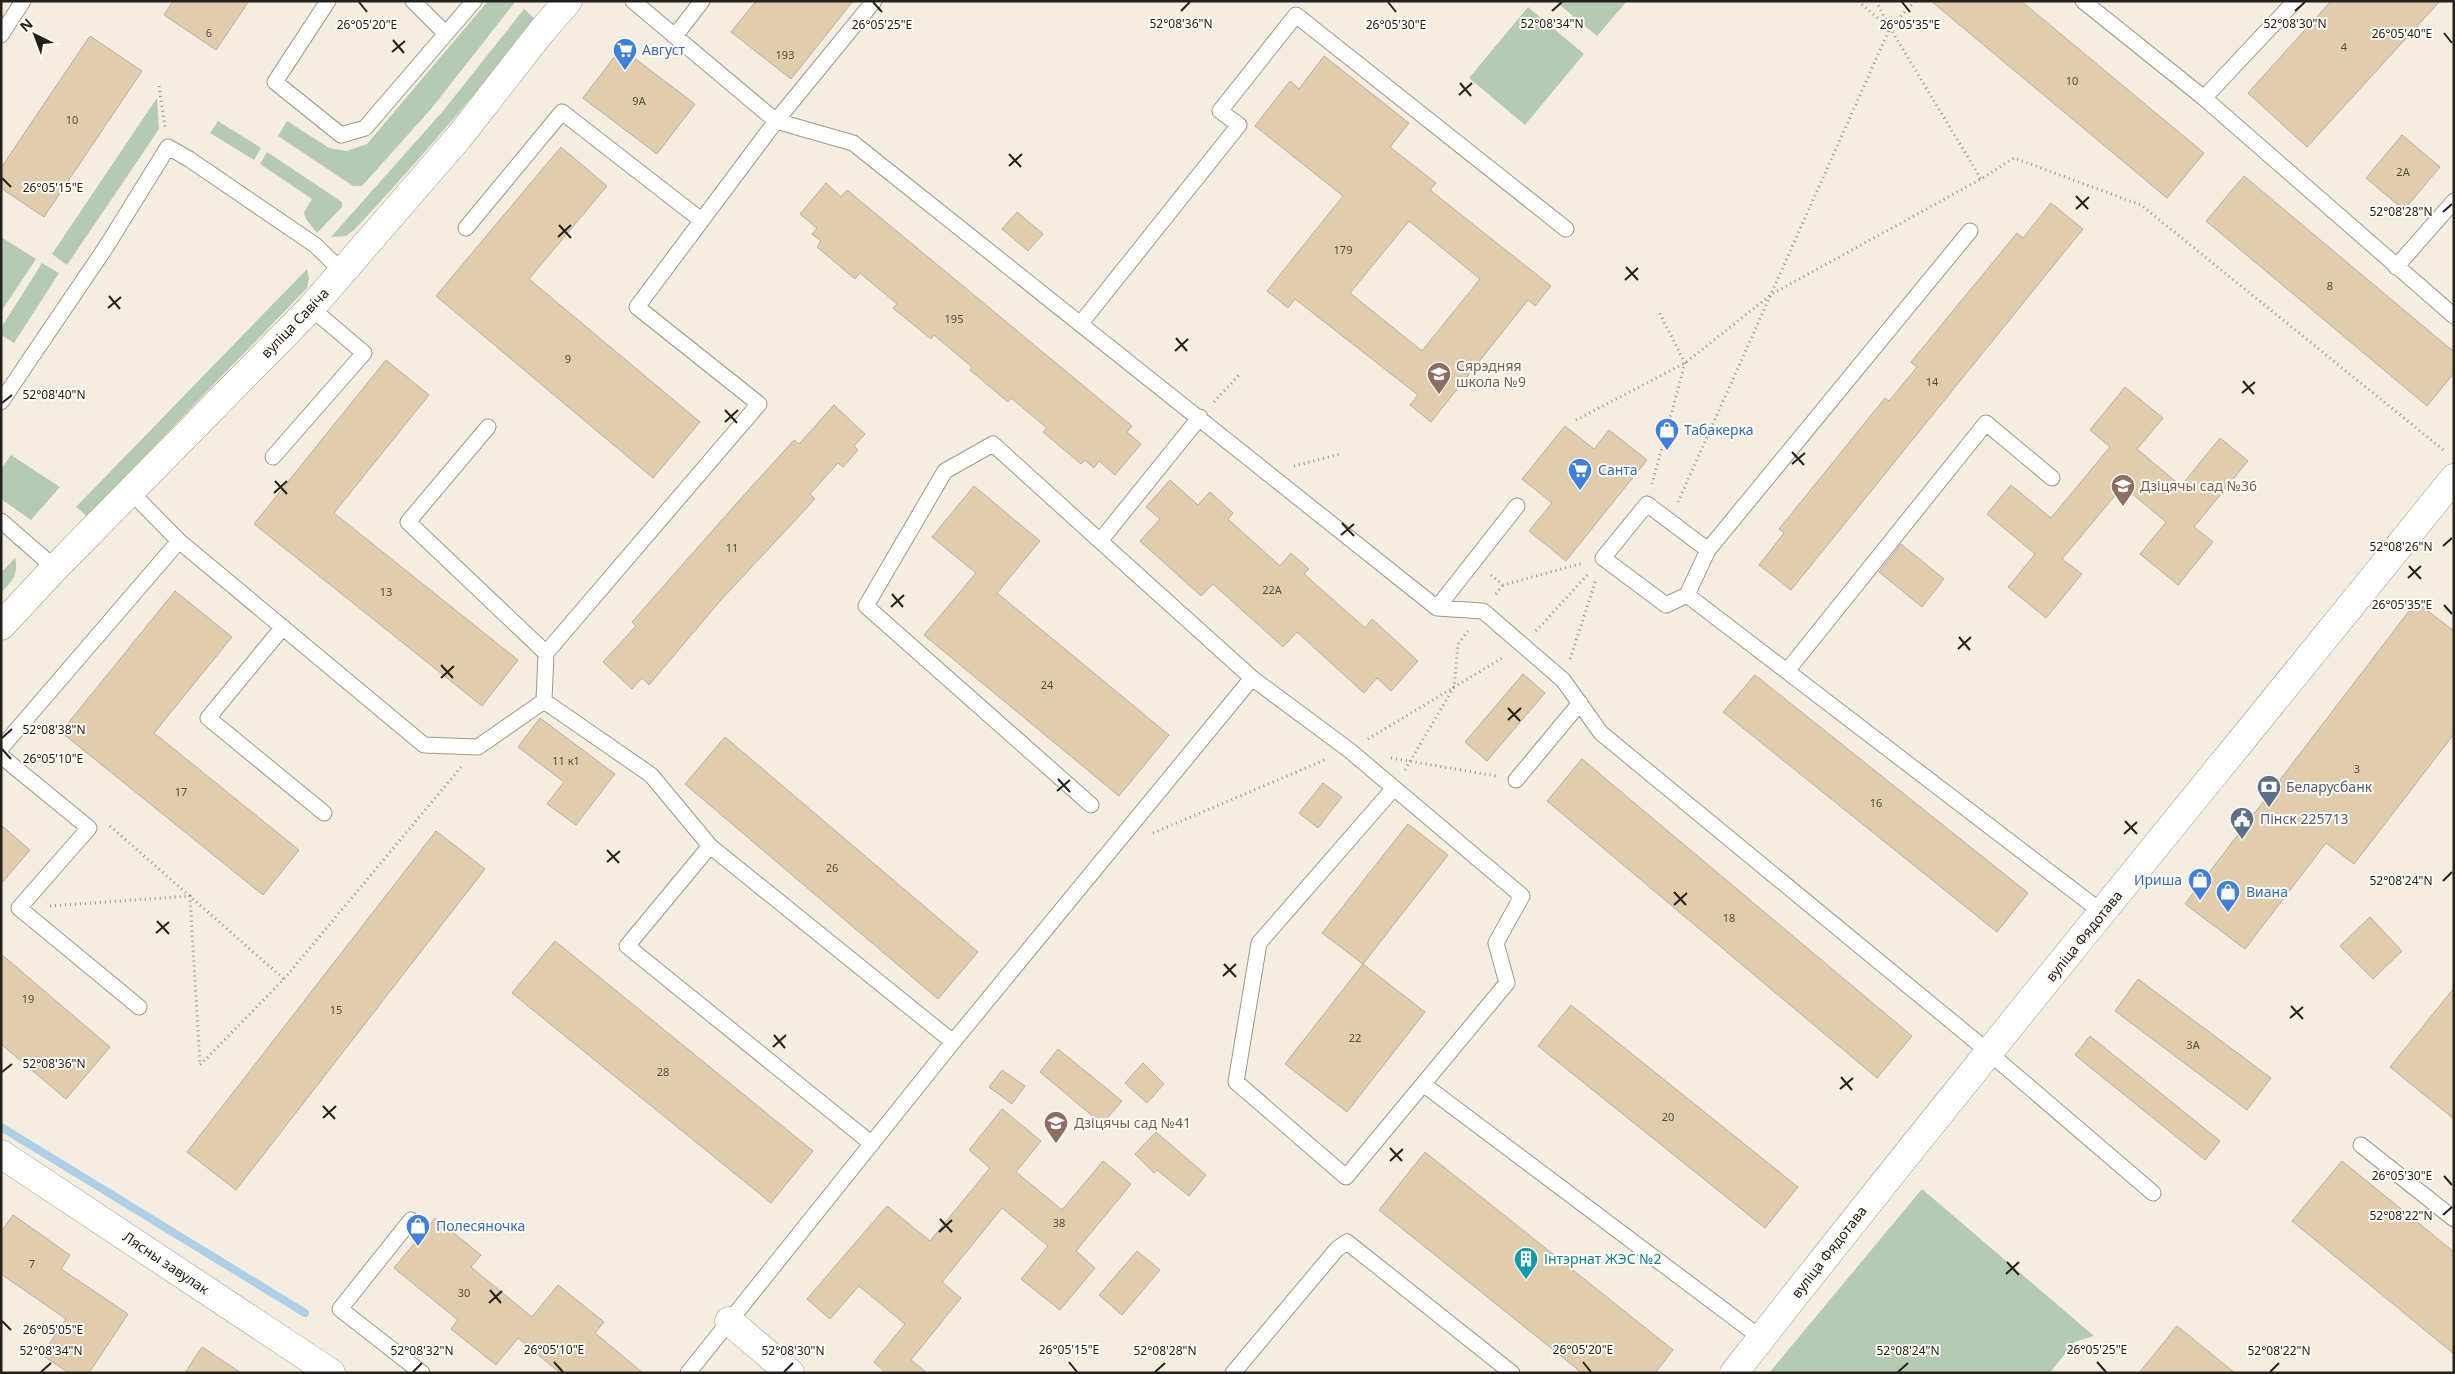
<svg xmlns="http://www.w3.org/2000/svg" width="2455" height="1374" viewBox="0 0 2455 1374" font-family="'Noto Sans',sans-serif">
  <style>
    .green { fill: #b5cab2 }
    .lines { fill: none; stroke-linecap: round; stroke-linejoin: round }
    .stream { stroke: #acd0e7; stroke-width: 8 }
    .building { fill: #e1ccab; stroke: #b6aea1; fill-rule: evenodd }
    .service-casing { stroke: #9e988a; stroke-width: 17 }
    .minor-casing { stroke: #9e988a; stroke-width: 29 }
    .tertiary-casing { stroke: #9e988a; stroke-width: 29 }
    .path { stroke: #969187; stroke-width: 3; stroke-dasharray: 1 4; stroke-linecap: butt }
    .service { stroke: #fff; stroke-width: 15 }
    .minor { stroke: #fff; stroke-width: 28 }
    .tertiary { stroke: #fff; stroke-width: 28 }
    .ticks { fill: none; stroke: #24211c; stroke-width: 2 }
    .labels { text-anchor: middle; stroke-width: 4; stroke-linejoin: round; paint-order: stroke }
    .number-label { font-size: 11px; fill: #534c40 }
    .shop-label { font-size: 14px; fill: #366cbe; stroke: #fefcf6; text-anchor: start }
    .street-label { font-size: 14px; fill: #24211c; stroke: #fefcf6 }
    .education-label { font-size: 14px; fill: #785e54; stroke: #fefcf6; text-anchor: start }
    .service-label { font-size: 14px; fill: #4e5e75; stroke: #fefcf6; text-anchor: start }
    .culture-label { font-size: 14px; fill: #0d838f; stroke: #fefcf6; text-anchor: start }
    .ticks-label { font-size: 12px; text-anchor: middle; fill: #24211c; stroke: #fefcf6; stroke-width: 4; stroke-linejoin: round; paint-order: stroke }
  </style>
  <rect width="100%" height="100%" fill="#f5eee0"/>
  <path class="green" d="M 488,1 L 516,1 L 431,109 L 362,186 L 353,186 L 278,136 L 287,121 L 329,148 L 347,151 L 367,144 Z
    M 1555,1 L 1627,1 L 1597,36 Z
    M 1528,7 L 1584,54 L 1525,125 L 1469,78 Z
    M 524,9 L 535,19 C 477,92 418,162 354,230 L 346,236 L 331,237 L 443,111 Z
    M 157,98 L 159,129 L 67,265 L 52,254 Z
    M 218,121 L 261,148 L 254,160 L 210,133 Z
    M 267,152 L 342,202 L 342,207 L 317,233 L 306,219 L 304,212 L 312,199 L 260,164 Z
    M 1,237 L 36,259 L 1,312 Z
    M 42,263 L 59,273 L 14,343 L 1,335 L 1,328 Z
    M 307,269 L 309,278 L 307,288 L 87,516 L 76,507 Z
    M 11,455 L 60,487 L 31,520 L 1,499 L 1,469 Z
    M 15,558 C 19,575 12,581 1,593 L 1,573 Z
    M 1922,1189 L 2094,1336 L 2074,1342 L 2050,1373 L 1769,1373 Z"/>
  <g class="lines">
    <path class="stream" d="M 1,1127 L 305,1313"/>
  </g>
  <path class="building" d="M 173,1 L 249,1 L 216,50 L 164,15 Z
    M 756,1 L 853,1 L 791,79 L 731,32 Z
    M 1931,1 L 2021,1 L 2204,153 L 2167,198 Z
    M 2331,1 L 2440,1 L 2307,147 L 2248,93 Z
    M 90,36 L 142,71 L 44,217 L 1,188 L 1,168 Z
    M 621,48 L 695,104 L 657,154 L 583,98 Z
    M 1324,56 L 1409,123 L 1390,147 L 1436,183 L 1430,190 L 1551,286 L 1535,306 L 1528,300 L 1431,422 L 1410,405 L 1418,395 L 1295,299 L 1288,308 L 1267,291 L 1343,196 L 1255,126 L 1290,81 L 1299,89 ZM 1409,221 L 1480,279 L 1422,351 L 1350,293 Z
    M 2402,135 L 2440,167 L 2404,210 L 2366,178 Z
    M 561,147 L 607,186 L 529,279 L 700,422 L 653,478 L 436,296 Z
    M 2244,176 L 2454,352 L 2454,373 L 2427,406 L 2206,221 Z
    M 826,183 L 841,197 L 847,190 L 1132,426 L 1127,432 L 1141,444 L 1115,475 L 1099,461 L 1094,468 L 1085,460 L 1081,464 L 1043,432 L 1047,428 L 1011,398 L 1008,402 L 970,370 L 972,367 L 934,335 L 931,339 L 893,308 L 897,304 L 860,273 L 855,279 L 817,247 L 821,241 L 812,234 L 817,228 L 800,214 Z
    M 2051,203 L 2083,229 L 1791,590 L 1759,565 L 1784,533 L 1779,529 L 1885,398 L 1889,401 L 1917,367 L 1911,362 L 2017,233 L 2023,238 Z
    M 1017,212 L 1043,234 L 1028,251 L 1002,229 Z
    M 386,360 L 429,395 L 334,513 L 518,660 L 482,706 L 254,524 Z
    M 2125,387 L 2163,418 L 2137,449 L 2181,486 L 2220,438 L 2248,461 L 2194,527 L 2213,542 L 2178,585 L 2140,554 L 2166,522 L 2123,486 L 2062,559 L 2082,574 L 2046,618 L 2008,587 L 2035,554 L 1987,514 L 2011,485 L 2051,518 L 2110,447 L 2090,430 Z
    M 834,405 L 865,434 L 854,446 L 858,450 L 843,467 L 838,463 L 810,494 L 815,499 L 720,601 L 649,685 L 642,678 L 632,689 L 603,662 L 636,626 L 632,622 L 736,504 L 794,440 L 799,444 Z
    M 1565,426 L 1594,449 L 1609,430 L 1647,460 L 1566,561 L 1529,531 L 1552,503 L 1522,479 Z
    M 1170,480 L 1198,505 L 1210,492 L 1233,513 L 1228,519 L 1280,566 L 1291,553 L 1309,569 L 1304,574 L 1365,628 L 1372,619 L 1418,661 L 1391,691 L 1377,678 L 1364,693 L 1297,632 L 1283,647 L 1213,584 L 1201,596 L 1140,541 L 1160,519 L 1146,507 Z
    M 974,486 L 1040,541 L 997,593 L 1169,735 L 1119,796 L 924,635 L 976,573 L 932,537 Z
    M 1901,544 L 1944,579 L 1922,607 L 1879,572 Z
    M 175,591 L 232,637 L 154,733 L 299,850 L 263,895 L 61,732 Z
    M 2416,602 L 2454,631 L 2454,734 L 2354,864 L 2326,843 L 2245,949 L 2185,904 Z
    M 1523,674 L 1545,693 L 1487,761 L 1465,742 Z
    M 1755,675 L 2028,893 L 1997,932 L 1723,712 Z
    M 540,718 L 615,774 L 576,825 L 547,804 L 564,782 L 518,747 Z
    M 725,737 L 978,952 L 938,999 L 685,784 Z
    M 1582,759 L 1912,1036 L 1877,1078 L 1547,801 Z
    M 1323,783 L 1342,797 L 1318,828 L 1299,813 Z
    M 1408,824 L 1448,855 L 1363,964 L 1322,933 Z
    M 1,825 L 30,850 L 1,884 Z
    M 436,831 L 485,869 L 236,1190 L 187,1152 Z
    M 2370,917 L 2402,951 L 2373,979 L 2340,946 Z
    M 555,941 L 813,1151 L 771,1203 L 512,993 Z
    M 1,954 L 110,1047 L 66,1099 L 1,1044 Z
    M 1363,964 L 1425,1012 L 1347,1112 L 1285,1064 Z
    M 2138,979 L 2271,1078 L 2247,1110 L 2115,1011 Z
    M 2454,988 L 2454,1119 L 2390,1067 Z
    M 1571,1005 L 1798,1187 L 1765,1228 L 1538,1046 Z
    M 2090,1036 L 2220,1141 L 2205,1160 L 2075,1055 Z
    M 1058,1049 L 1122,1101 L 1102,1124 L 1040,1072 Z
    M 1143,1063 L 1164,1084 L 1147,1103 L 1125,1083 Z
    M 1002,1070 L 1025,1086 L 1012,1104 L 989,1087 Z
    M 1002,1109 L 1041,1141 L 1016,1172 L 1062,1210 L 1103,1161 L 1131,1184 L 1076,1251 L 1095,1268 L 1060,1310 L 1021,1279 L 1048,1246 L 1002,1208 L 942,1282 L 961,1298 L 911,1360 L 927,1373 L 886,1373 L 874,1362 L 905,1324 L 859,1286 L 830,1319 L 807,1299 L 887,1206 L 930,1241 L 990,1168 L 969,1150 Z
    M 1156,1132 L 1206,1175 L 1189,1196 L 1157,1170 L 1154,1173 L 1135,1154 Z
    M 1425,1152 L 1673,1350 L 1655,1373 L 1582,1373 L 1379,1210 Z
    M 2342,1161 L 2454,1252 L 2454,1354 L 2292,1221 Z
    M 13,1215 L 70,1255 L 61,1269 L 128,1314 L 89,1373 L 69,1373 L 42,1355 L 66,1319 L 1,1274 L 1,1232 Z
    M 435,1218 L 481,1255 L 471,1267 L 532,1317 L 558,1285 L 604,1322 L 595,1333 L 643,1373 L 560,1373 L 518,1338 L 496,1365 L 451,1329 L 458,1320 L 394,1268 Z
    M 1137,1251 L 1160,1270 L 1122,1315 L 1099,1295 Z
    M 2177,1326 L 2235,1373 L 2139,1373 Z
    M 202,1347 L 241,1373 L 185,1373 Z"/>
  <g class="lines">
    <defs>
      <path id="service" d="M 328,1 L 275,82 L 341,135 L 365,128 L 474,1
        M 413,1 L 446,34
        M 633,1 L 776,121 L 853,143 L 1437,608 L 1483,611 L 1563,680 L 1601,733 L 1973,1039 L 2153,1193
        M 2083,1 L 2204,98
        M 2295,1 L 2204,98 L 2454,316
        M 1,35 L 23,1
        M 675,36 L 702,1
        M 466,228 L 562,112 L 701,220
        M 2396,267 L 2454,201
        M 1081,323 L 1239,125 L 1220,111 L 1296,15 L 1566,229
        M 1,402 L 106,247 L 168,147 L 189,159 L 315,245 L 343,272
        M 273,457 L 364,353 L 311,308
        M 131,492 L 179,541 L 424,745 L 478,747 L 544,701 L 546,653 L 408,522 L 488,427
        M 1,521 L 55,568
        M 1708,550 L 1647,504 L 1603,558 L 1666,605 L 1687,595 L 2103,913
        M 1687,595 L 1708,550 L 1970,231
        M 1437,608 L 1517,506
        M 283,627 L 208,718 L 324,813
        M 546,653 L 759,404 L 637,307 L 776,121 L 874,1
        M 1787,671 L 1986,423 L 2052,478
        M 1252,678 L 1349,750 L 1522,896 L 1496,943 L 1507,983 L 1346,1177 L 1236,1082 L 1259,943 L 1394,788
        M 544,701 L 651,775 L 710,846
        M 1,748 L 179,541
        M 1,756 L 89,828 L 19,908 L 139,1007
        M 1516,780 L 1580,703
        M 1091,805 L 866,606 L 945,471 L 993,444 L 1100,541
        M 1423,1084 L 1761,1338
        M 872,1144 L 627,946 L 710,846 L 953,1042
        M 2361,1145 L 2454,1219
        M 411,1220 L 340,1309 L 422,1373
        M 688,1373 L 953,1042 L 1252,678 L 1100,541 L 1200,417
        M 1233,1373 L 1337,1249 L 1347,1242 L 1512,1373"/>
      <path id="minor" d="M 1,1154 L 331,1373
        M 729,1321 L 790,1373
        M 1734,1373 C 1970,1071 2214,776 2454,478"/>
      <path id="tertiary" d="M 1,626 L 55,568 L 311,308 L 459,137 L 541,32 L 568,1"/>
    </defs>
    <use href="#service" class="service-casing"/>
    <use href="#minor" class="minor-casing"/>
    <use href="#tertiary" class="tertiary-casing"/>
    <path class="path" d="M 1858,1 L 1887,26
      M 1876,1 L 1890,28 L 1981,179
      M 159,86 L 165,127
      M 1214,402 L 1239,375
      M 1576,420 L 1685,363 L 1772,294 L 1981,179 L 2014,158 L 2141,205 L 2446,452
      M 1294,466 L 1340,454
      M 1652,484 L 1685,363 L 1659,312
      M 1678,502 L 1890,28 L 1915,1
      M 1491,575 L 1503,585 L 1583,563
      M 1496,594 L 1503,585
      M 1536,631 L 1589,573
      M 1570,659 L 1596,580
      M 1368,739 L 1504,657
      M 1391,758 L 1496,776
      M 1405,770 L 1454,687 L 1458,644 L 1468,631
      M 110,826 L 284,979
      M 1153,833 L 1327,759
      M 50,906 L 190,896 L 200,1065 L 284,979 L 461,767"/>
    <use href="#service" class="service"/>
    <use href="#minor" class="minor"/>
    <use href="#tertiary" class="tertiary"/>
  </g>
  <path class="ticks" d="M 359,2 L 367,12M 873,2 L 882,12M 1388,2 L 1396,12M 1902,2 L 1910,12M 1181,11 L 1190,2M 1552,11 L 1562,2M 2295,11 L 2305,2M 2444,33 L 2452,43M 393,40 L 404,53M 392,52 L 405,41M 1460,83 L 1471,96M 1459,95 L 1472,83M 1009,154 L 1021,167M 1009,166 L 1022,154M 2,178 L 11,187M 2076,196 L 2088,209M 2076,209 L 2089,197M 2443,212 L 2452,204M 559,225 L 571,238M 558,237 L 571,225M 1626,267 L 1638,280M 1625,280 L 1638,268M 109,296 L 120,309M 108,308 L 121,297M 1176,338 L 1187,351M 1175,351 L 1188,339M 2243,381 L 2254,394M 2242,393 L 2255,382M 2,403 L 12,395M 725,410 L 737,423M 725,422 L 738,410M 1792,452 L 1804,465M 1792,464 L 1805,453M 275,481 L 287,494M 274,493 L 287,481M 1342,523 L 1354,536M 1341,535 L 1354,524M 2443,546 L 2452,538M 2409,566 L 2421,579M 2408,578 L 2421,566M 892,594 L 903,607M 2444,605 L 2452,614M 891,607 L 904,595M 1959,637 L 1970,650M 1958,649 L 1971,637M 441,665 L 453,678M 441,678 L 454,666M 1508,708 L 1520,721M 1508,720 L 1521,708M 2,738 L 12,729M 2,749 L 11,759M 1058,779 L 1070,792M 1057,791 L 1070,780M 2125,821 L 2137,834M 2124,834 L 2137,822M 607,850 L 619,863M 607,862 L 620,851M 2443,881 L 2452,872M 1674,892 L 1686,905M 1674,905 L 1687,893M 157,921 L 169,934M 156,933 L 169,922M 1224,964 L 1236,977M 1223,976 L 1236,964M 2291,1006 L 2303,1019M 2290,1018 L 2303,1007M 774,1035 L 785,1048M 773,1047 L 786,1035M 2,1072 L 12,1064M 1841,1077 L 1852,1090M 1840,1089 L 1853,1078M 323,1106 L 335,1119M 323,1118 L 336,1106M 1390,1148 L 1402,1161M 1390,1161 L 1403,1149M 2444,1176 L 2452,1185M 2443,1215 L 2452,1207M 940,1219 L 952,1232M 939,1232 L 952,1220M 2007,1262 L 2019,1275M 2006,1274 L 2019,1262M 490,1290 L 501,1303M 489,1303 L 502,1291M 2,1321 L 11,1330M 554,1362 L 563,1372M 1069,1362 L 1077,1372M 1583,1362 L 1591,1372M 2097,1362 L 2106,1372M 41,1372 L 51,1363M 413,1372 L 422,1363M 784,1372 L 793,1363M 1155,1372 L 1165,1363M 1898,1372 L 1908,1363M 2270,1372 L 2279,1363"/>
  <defs>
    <symbol id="supermarket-pin" viewBox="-11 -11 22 30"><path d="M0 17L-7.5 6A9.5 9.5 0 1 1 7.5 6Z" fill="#3f7fe0" stroke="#fefcf6"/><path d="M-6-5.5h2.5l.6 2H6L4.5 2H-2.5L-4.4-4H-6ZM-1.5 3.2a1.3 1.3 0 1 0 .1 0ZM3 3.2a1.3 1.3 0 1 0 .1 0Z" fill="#fff"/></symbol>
    <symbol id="school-pin" viewBox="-11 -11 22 30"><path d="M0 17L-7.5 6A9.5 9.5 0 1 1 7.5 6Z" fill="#8d6e63" stroke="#fefcf6"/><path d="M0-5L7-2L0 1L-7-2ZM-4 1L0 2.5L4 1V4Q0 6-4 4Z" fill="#fff"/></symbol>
    <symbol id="shop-pin" viewBox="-11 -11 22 30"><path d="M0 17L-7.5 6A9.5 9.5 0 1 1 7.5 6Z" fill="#3f7fe0" stroke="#fefcf6"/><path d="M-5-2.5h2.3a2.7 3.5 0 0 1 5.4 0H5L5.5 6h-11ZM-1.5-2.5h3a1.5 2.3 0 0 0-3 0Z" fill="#fff"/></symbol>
    <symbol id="bank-pin" viewBox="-11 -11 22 30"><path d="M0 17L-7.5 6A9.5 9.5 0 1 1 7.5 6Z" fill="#5c6f8a" stroke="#fefcf6"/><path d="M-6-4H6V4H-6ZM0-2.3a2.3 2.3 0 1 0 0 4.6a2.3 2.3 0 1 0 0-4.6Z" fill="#fff"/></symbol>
    <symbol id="civic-pin" viewBox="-11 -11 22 30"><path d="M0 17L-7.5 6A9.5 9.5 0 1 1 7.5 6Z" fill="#5c6f8a" stroke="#fefcf6"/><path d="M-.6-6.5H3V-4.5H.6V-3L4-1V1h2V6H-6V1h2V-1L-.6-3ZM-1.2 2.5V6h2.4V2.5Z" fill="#fff"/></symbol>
    <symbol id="building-pin" viewBox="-11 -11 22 30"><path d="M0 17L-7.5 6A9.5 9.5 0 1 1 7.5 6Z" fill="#0f9aa8" stroke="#fefcf6"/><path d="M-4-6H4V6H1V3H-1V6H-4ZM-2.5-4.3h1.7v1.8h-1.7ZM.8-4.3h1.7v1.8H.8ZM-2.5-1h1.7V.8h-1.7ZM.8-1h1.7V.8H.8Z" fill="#fff"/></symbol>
  </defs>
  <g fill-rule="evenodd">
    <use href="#supermarket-pin" x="611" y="36" width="28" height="38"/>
    <use href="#school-pin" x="1425" y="360" width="28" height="38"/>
    <use href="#shop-pin" x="1653" y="416" width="28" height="38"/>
    <use href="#supermarket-pin" x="1566" y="456" width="28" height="38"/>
    <use href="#school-pin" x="2109" y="472" width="28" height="38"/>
    <use href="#bank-pin" x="2255" y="773" width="28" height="38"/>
    <use href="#civic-pin" x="2228" y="805" width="28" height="38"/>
    <use href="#shop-pin" x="2186" y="866" width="28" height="38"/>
    <use href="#shop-pin" x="2214" y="878" width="28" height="38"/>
    <use href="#school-pin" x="1042" y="1109" width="28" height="38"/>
    <use href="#shop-pin" x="404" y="1212" width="28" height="38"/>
    <use href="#building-pin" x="1512" y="1245" width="28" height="38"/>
  </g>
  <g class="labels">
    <g class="number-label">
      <text x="209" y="37">6</text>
      <text x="2344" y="51">4</text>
      <text x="785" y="59">193</text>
      <text x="2072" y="85">10</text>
      <text x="639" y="105">9А</text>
      <text x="72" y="124">10</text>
      <text x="2403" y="176">2А</text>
      <text x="1343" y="254">179</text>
      <text x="2330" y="290">8</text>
      <text x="954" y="323">195</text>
      <text x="568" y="363">9</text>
      <text x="1932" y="386">14</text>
      <text x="732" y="552">11</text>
      <text x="1272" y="594">22А</text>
      <text x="386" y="596">13</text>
      <text x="1047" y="689">24</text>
      <text x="566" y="765">11 к1</text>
      <text x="2357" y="773">3</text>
      <text x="181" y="796">17</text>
      <text x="1876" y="807">16</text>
      <text x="832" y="872">26</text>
      <text x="1729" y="922">18</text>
      <text x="28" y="1003">19</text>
      <text x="336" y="1014">15</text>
      <text x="1355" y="1042">22</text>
      <text x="2193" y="1049">3А</text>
      <text x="663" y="1076">28</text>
      <text x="1668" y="1121">20</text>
      <text x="1059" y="1227">38</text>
      <text x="32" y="1268">7</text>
      <text x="464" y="1297">30</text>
    </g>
    <g class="shop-label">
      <text x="642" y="55">Август</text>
      <text x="1684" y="435">Табакерка</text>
      <text x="1598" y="475">Санта</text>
      <text x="2182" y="885" text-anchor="end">Ириша</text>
      <text x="2246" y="897">Виана</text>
      <text x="436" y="1231">Полесяночка</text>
    </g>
    <g class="street-label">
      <text transform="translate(295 323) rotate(-46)" y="5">вуліца Савіча</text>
      <text transform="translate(2084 936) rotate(-51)" y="5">вуліца Фядотава</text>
      <text transform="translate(1829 1252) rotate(-52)" y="5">вуліца Фядотава</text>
      <text transform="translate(166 1263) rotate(34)" y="5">Лясны завулак</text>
    </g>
    <g class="education-label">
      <text x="1456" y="371">Сярэдняя<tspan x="1456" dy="16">школа №9</tspan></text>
      <text x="2140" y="491">Дзіцячы сад №36</text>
      <text x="1074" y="1128">Дзіцячы сад №41</text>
    </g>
    <g class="service-label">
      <text x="2286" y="792">Беларусбанк</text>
      <text x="2260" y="824">Пінск 225713</text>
    </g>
    <g class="culture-label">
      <text x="1544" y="1264">Інтэрнат ЖЭС №2</text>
    </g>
  </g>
  <g class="ticks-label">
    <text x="1181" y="28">52°08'36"N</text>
    <text x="1552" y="28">52°08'34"N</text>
    <text x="2295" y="28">52°08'30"N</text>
    <text x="367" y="29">26°05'20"E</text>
    <text x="882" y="29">26°05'25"E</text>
    <text x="1910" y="29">26°05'35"E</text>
    <text x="1396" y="29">26°05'30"E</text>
    <text x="2402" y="38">26°05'40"E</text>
    <text x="53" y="192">26°05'15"E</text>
    <text x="2401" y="216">52°08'28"N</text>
    <text x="54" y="399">52°08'40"N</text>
    <text x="2401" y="551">52°08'26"N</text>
    <text x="2402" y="609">26°05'35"E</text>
    <text x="54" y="734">52°08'38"N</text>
    <text x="53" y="763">26°05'10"E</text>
    <text x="2401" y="885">52°08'24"N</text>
    <text x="54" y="1068">52°08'36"N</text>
    <text x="2402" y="1180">26°05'30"E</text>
    <text x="2401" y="1220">52°08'22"N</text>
    <text x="53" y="1334">26°05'05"E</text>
    <text x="554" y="1354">26°05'10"E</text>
    <text x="1069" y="1354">26°05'15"E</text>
    <text x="1583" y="1354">26°05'20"E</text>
    <text x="2097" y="1354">26°05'25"E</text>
    <text x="51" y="1355">52°08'34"N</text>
    <text x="422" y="1355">52°08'32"N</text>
    <text x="793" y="1355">52°08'30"N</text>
    <text x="1165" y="1355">52°08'28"N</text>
    <text x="1908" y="1355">52°08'24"N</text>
    <text x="2279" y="1355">52°08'22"N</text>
  </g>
  <rect width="2455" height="1374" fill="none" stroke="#24211c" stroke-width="5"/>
  <g transform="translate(35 35) rotate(318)" stroke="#fefcf6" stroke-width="4" paint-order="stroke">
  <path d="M0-4L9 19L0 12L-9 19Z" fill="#24211c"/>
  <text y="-8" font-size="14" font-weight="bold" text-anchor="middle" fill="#24211c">N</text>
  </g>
</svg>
